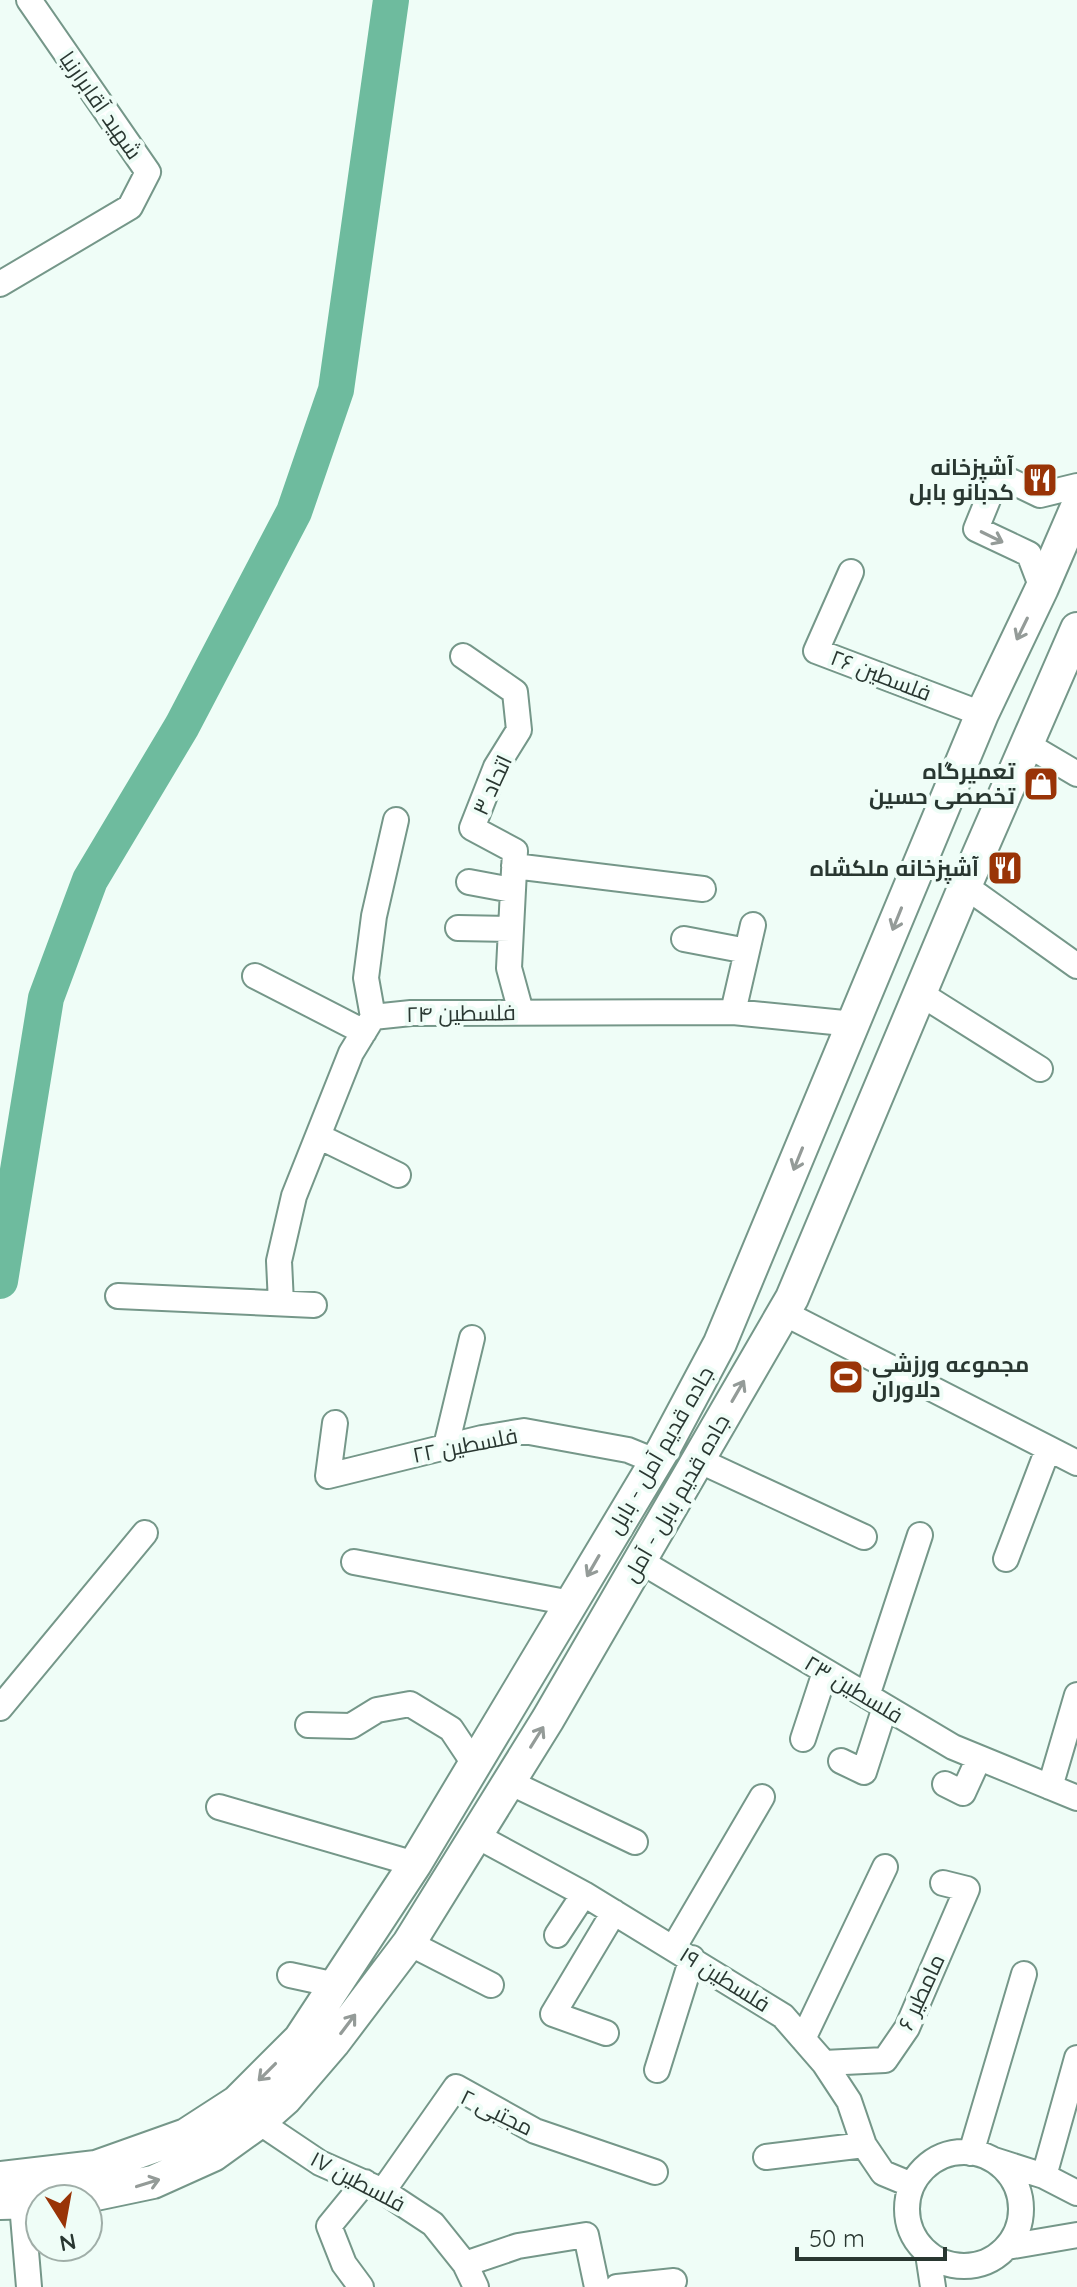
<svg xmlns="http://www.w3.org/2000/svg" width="1077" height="2287" viewBox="0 0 1077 2287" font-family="Quicksand,Cairo,sans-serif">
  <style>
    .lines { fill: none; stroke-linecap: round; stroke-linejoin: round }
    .river { stroke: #6ebb9e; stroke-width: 36 }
    .minor-casing { stroke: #759789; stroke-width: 28 }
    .major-casing { stroke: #759789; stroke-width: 36 }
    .minor { stroke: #fff; stroke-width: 24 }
    .major { stroke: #fff; stroke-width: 32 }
    .oneway { stroke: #949b98 }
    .labels { text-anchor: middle; stroke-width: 8; stroke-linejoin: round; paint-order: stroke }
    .street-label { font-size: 22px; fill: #293731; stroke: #effdf7 }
    .poi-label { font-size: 22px; font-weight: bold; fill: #293731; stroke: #effdf7; text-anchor: end }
  </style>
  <rect width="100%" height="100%" fill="#effdf7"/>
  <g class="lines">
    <path class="river" d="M 0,1281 L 46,998 L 90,880 L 182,726 L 294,512 L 336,390 L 391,0"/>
    <defs>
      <path id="minor" d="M 0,284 L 130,207 L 148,172 L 29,0
        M 851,572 L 816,651 L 982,714
        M 1042,588 L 1029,554 L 976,529 L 998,475 L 1040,495 L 1077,486
        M 463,656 L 515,692 L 519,730 L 496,767 L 472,828 L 515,851 L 509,968 L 521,1012
        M 1028,745 L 1077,774
        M 514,866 L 703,889
        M 469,882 L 512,890
        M 965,886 L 1077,966
        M 458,928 L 511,929
        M 684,939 L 747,951
        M 255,976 L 364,1032
        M 921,994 L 1040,1069
        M 733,1012 L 753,925
        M 373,1017 L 366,978 L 374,916 L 396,820
        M 318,1136 L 398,1175
        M 118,1296 L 314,1305
        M 281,1303 L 279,1261 L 294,1196 L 351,1053 L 373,1017 L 411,1013 L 733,1012 L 854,1024
        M 784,1313 L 1077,1463
        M 335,1423 L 328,1476 L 482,1438 L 524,1431 L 628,1450 L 655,1461
        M 446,1446 L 472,1338
        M 698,1460 L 864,1537
        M 1006,1559 L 1048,1449
        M 640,1561 L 953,1747 L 1077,1798
        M 354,1562 L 571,1603
        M 867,1696 L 920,1535
        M 0,1708 L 145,1533
        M 308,1725 L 351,1726 L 377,1710 L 410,1704 L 451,1729 L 475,1765
        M 803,1739 L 825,1672
        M 841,1761 L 864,1772 L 885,1707
        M 509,1782 L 635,1842
        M 945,1784 L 963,1793 L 979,1758
        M 1050,1787 L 1077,1695
        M 219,1807 L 415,1864
        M 475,1835 L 584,1894 L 783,2016 L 824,2063 L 849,2101 L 864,2145 L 883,2173 L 912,2185
        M 557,1935 L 584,1894
        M 409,1943 L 491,1985
        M 674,1947 L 762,1797
        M 290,1975 L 336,1985
        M 606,2033 L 553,2014 L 614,1912
        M 803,2039 L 885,1867
        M 824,2063 L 885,2060 L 907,2028 L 967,1889 L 943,1883
        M 657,2070 L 692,1958
        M 259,2122 L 320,2163 L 383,2191 L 433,2224 L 465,2264 L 476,2287
        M907 2209a57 57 0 1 1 114 0a57 57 0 1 1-114 0Z
        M 971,2153 L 1024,1974
        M 766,2157 L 864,2145
        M 994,2160 L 1044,2176 L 1077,2193
        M 1044,2176 L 1077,2058
        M 383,2191 L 456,2087 L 535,2131 L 655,2172
        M 22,2204 L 29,2287
        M 1007,2247 L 1077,2235
        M 928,2254 L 933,2287
        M 465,2264 L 518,2246 L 586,2235 L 597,2287
        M 361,2287 L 344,2264 L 329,2226 L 365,2182
        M 617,2287 L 674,2281"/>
      <path id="major" d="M 0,2178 L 96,2167 L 186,2135 L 237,2102 L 300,2039 L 415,1864 L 663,1450 L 720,1343 L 982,714 L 1042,588 L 1077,507
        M 72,2199 L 153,2182 L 213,2155 L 259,2122 L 285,2099 L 334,2042 L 409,1943 L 548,1719 L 792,1298 L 965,886 L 1077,629
        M 0,2203 L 40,2202"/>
    </defs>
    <use href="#minor" class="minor-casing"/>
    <use href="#major" class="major-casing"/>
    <use href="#minor" class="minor"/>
    <use href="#major" class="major"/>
  </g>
  <defs><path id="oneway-shaft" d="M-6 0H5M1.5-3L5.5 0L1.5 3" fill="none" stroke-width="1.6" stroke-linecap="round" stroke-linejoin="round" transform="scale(2)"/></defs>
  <g class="oneway">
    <use href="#oneway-shaft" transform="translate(992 537) rotate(26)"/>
    <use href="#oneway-shaft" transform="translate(1022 629) rotate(116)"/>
    <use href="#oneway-shaft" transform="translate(897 919) rotate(112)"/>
    <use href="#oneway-shaft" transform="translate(798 1159) rotate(112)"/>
    <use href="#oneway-shaft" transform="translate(738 1391) rotate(-60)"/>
    <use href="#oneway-shaft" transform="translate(593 1566) rotate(120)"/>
    <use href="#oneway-shaft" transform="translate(537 1737) rotate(-58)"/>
    <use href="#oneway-shaft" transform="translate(348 2024) rotate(-53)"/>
    <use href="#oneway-shaft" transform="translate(267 2072) rotate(135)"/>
    <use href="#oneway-shaft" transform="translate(148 2183) rotate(-17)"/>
  </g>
  <defs>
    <symbol id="restaurant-square" viewBox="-11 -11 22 22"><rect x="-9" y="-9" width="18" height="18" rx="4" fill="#993407" stroke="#effdf7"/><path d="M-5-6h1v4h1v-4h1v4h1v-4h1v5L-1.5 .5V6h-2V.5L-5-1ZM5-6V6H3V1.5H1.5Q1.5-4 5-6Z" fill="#fff"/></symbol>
    <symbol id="shop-square" viewBox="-11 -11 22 22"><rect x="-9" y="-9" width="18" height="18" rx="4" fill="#993407" stroke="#effdf7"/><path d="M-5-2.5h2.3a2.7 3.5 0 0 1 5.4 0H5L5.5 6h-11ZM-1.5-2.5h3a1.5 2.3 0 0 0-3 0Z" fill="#fff"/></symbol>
    <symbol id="stadium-square" viewBox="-11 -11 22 22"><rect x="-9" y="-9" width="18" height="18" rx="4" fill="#993407" stroke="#effdf7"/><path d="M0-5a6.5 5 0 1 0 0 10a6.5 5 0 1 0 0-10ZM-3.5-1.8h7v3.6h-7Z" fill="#fff"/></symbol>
  </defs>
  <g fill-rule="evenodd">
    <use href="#restaurant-square" x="1020" y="460" width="40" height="40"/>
    <use href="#shop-square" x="1021" y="764" width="40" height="40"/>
    <use href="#restaurant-square" x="985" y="848" width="40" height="40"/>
    <use href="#stadium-square" x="826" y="1357" width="40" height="40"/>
  </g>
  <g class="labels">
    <g class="street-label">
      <text transform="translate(101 105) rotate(55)" y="8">شهید آقابرارنیا</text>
      <text transform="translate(881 675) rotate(21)" y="8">فلسطين ٢۶</text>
      <text transform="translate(492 785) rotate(-65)" y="8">اتحاد ۳</text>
      <text transform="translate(461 1013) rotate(-1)" y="8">فلسطین ۲۴</text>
      <text transform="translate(465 1445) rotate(-11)" y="8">فلسطین ۲۲</text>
      <text transform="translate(660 1450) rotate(-60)" y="8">جاده قدیم آمل - بابل</text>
      <text transform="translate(676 1498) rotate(-60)" y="8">جاده قدیم بابل - آمل</text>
      <text transform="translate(854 1689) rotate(31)" y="8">فلسطین ۲۳</text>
      <text transform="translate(725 1979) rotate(32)" y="8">فلسطین ۱۹</text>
      <text transform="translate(921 1992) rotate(-65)" y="8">مامطیر ۶</text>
      <text transform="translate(497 2112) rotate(26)" y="8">مجتبی ۲</text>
      <text transform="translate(358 2181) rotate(28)" y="8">فلسطین ۱۷</text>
    </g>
    <g class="poi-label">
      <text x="1014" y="475">آشپزخانه<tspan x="1014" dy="25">کدبانو بابل</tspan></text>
      <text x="1015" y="779">تعمیرگاه<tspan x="1015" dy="25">تخصصی حسین</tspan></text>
      <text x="979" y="876">آشپزخانه ملکشاه</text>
      <text x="872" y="1372" text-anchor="start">مجموعه ورزشی<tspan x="872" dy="25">دلاوران</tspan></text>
    </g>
  </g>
  <g transform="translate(64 2223) rotate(169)"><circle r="38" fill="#effdf7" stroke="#a0aea8" stroke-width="2"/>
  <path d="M0-6L14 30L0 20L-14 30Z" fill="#993407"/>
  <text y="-12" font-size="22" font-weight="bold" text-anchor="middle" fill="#293731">N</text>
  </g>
  <path d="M797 2247v12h148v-12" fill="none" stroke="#293731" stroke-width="4"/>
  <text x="809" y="2247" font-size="24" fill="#293731" stroke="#effdf7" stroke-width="6" paint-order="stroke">50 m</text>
</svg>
